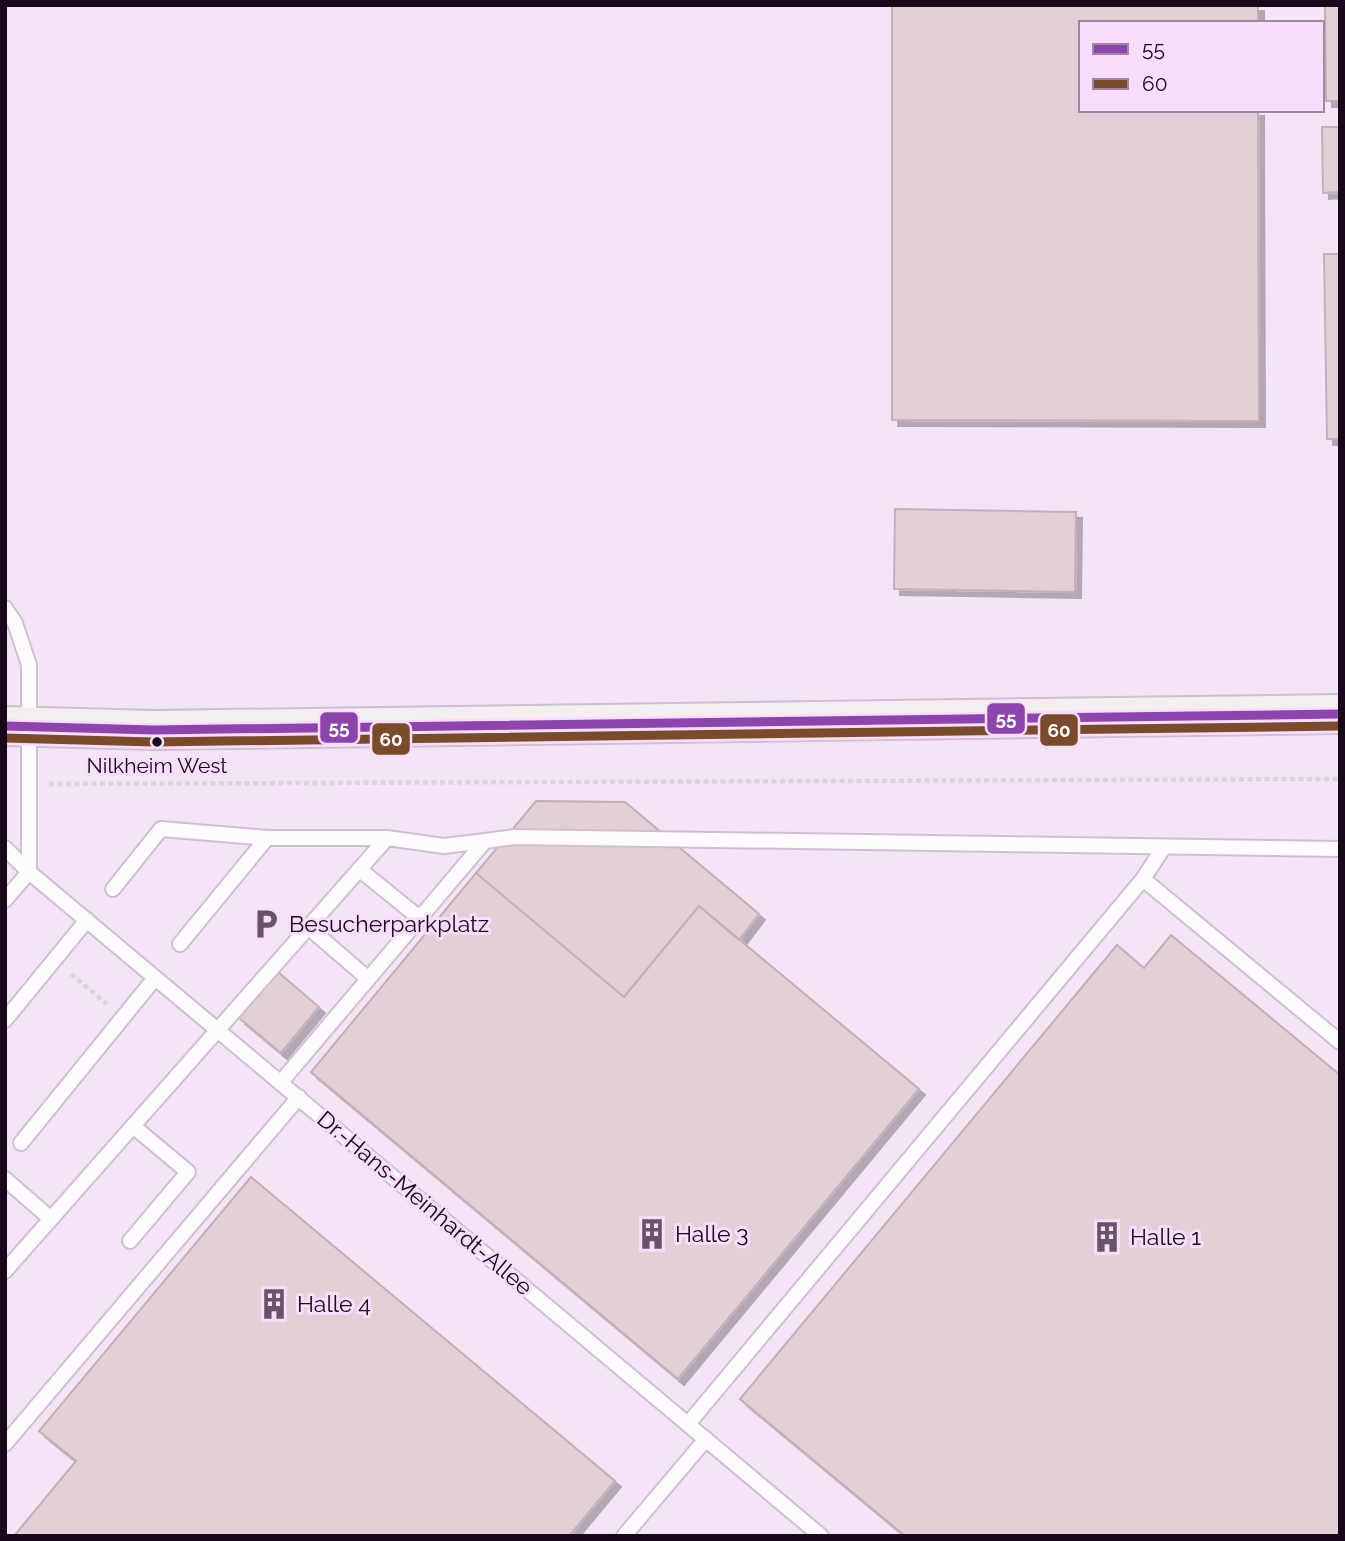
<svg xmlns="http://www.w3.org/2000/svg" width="1345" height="1541" viewBox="0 0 1345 1541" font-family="Raleway,sans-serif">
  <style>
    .building { fill: #e4cfd6; stroke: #c3afb6; stroke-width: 2; filter: url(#shadow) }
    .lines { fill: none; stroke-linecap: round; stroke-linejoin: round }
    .service-casing { stroke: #cebfd1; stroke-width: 18 }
    .secondary-casing { stroke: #cebfd1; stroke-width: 42 }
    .path { stroke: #dad5db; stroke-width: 4.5; stroke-dasharray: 5 3.5; stroke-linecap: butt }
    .service { stroke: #fdfbfe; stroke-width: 14 }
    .secondary { stroke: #f3efee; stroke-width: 38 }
    .bus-1-casing { stroke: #f9ddfd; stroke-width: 14 }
    .bus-2-casing { stroke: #f9ddfd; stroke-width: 14 }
    .bus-1 { stroke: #8e44ad; stroke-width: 9 }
    .bus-2 { stroke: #7a4b2a; stroke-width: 9 }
    .bus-dot { fill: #18081a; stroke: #f9ddfd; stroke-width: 2.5 }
    .labels { text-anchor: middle; stroke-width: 6; stroke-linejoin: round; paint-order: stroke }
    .bus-label { font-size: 21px; fill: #18081a; stroke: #f9ddfd }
    .poi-label { font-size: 23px; fill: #18081a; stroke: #f9ddfd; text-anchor: start }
    .street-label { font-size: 23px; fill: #18081a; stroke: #f9ddfd }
    .line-badge { stroke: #f9ddfd; stroke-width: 2.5 }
    .badge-label { font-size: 19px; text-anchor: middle; font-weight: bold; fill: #fff }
  </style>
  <defs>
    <filter id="shadow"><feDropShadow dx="6" dy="6" stdDeviation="0" flood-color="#0004"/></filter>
  </defs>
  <rect width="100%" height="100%" fill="#f3e4f6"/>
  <path class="building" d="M 892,5 L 1258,5 L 1258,23 L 1081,23 L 1081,110 L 1258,110 L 1259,421 L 892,420 Z
    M 1325,5 L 1340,5 L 1340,101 L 1326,101 Z
    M 1322,127 L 1340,127 L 1340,192 L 1323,193 Z
    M 1324,254 L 1340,254 L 1340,439 L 1327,439 Z
    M 895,509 L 1076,512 L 1075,592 L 894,589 Z
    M 536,801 L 625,802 L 759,914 L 739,940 L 699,906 L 624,997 L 476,873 Z
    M 476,873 L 624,997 L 699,906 L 919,1089 L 678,1379 L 311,1072 Z
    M 1171,935 L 1340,1075 L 1340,1536 L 905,1536 L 740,1399 L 1117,945 L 1144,968 Z
    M 278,972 L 319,1007 L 281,1053 L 239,1018 Z
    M 251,1177 L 615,1481 L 569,1536 L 14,1536 L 76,1461 L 39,1431 Z"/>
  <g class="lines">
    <defs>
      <path id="service" d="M 5,608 L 15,623 L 29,665 L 29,872
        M 5,848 L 29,872 L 821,1536
        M 359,869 L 417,916
        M 1143,879 L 1164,847
        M 113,889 L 161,829 L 267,838 L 387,838
        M 5,900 L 29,872
        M 308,927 L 365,976
        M 180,944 L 267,838
        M 5,1020 L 87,920
        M 281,1082 L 485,841 L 514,837 L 1340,849
        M 21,1143 L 155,978
        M 5,1179 L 51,1219
        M 130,1241 L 188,1172 L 133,1126
        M 5,1271 L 387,838 L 444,846 L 485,841
        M 688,1424 L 1143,879 L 1340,1042
        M 5,1444 L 299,1097
        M 624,1536 L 706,1439"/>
      <path id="secondary" d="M 5,726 L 154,730 L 1340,714"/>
    </defs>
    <use href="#service" class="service-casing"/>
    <use href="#secondary" class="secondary-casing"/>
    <path class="path" d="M 49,784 L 1340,779
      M 71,974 L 107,1004"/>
    <use href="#service" class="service"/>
    <use href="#secondary" class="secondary"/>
    <defs>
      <path id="bus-1" d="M 5,726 L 154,730 L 1340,714"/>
      <path id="bus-2" d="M 5,738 L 154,742 L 1340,726"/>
    </defs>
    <use href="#bus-1" class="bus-1-casing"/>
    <use href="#bus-2" class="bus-2-casing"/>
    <use href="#bus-1" class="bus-1"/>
    <use href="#bus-2" class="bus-2"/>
  </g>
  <defs>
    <symbol id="parking-bare" viewBox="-9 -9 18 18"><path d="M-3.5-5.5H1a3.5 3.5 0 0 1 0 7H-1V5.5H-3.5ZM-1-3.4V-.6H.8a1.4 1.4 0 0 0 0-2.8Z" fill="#655567" stroke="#f9ddfd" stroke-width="2.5" paint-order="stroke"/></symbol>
    <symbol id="building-bare" viewBox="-9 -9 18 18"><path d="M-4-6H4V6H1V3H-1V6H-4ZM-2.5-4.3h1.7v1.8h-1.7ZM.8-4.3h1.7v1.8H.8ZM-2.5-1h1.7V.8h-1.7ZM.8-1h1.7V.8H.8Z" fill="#655567" stroke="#f9ddfd" stroke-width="2.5" paint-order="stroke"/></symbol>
  </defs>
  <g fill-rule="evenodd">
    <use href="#parking-bare" x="244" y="902" width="44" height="44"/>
    <use href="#building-bare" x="630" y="1212" width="44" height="44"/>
    <use href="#building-bare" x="1085" y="1215" width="44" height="44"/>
    <use href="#building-bare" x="252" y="1282" width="44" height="44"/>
  </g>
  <circle class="bus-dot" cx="157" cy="742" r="6"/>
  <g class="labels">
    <g class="bus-label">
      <text x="157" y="773">Nilkheim West</text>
    </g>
    <g class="poi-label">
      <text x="289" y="932">Besucherparkplatz</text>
      <text x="675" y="1242">Halle 3</text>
      <text x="1130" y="1245">Halle 1</text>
      <text x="297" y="1312">Halle 4</text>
    </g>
    <g class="street-label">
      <text transform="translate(425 1203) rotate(40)" y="8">Dr.-Hans-Meinhardt-Allee</text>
    </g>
  </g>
  <g class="line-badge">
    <rect x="986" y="702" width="40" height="33" rx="7" fill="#8e44ad"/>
    <rect x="319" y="711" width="40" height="33" rx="7" fill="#8e44ad"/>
    <rect x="1039" y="713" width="40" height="34" rx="7" fill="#7a4b2a"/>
    <rect x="371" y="722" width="40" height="34" rx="7" fill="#7a4b2a"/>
  </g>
  <g class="badge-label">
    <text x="1006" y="725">55</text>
    <text x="339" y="734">55</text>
    <text x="1059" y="737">60</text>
    <text x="391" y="746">60</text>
  </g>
  <rect width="1345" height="1541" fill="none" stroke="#18081a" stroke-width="14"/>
  <rect x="1079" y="21" width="245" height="91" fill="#f9ddfd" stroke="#9f88a2" stroke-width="2"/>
  <rect x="1093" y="44" width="35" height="10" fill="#8e44ad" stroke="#9f88a2" stroke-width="2"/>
  <text x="1142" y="56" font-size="21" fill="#18081a">55</text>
  <rect x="1093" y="79" width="35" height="10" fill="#7a4b2a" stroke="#9f88a2" stroke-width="2"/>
  <text x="1142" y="91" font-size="21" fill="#18081a">60</text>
</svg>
